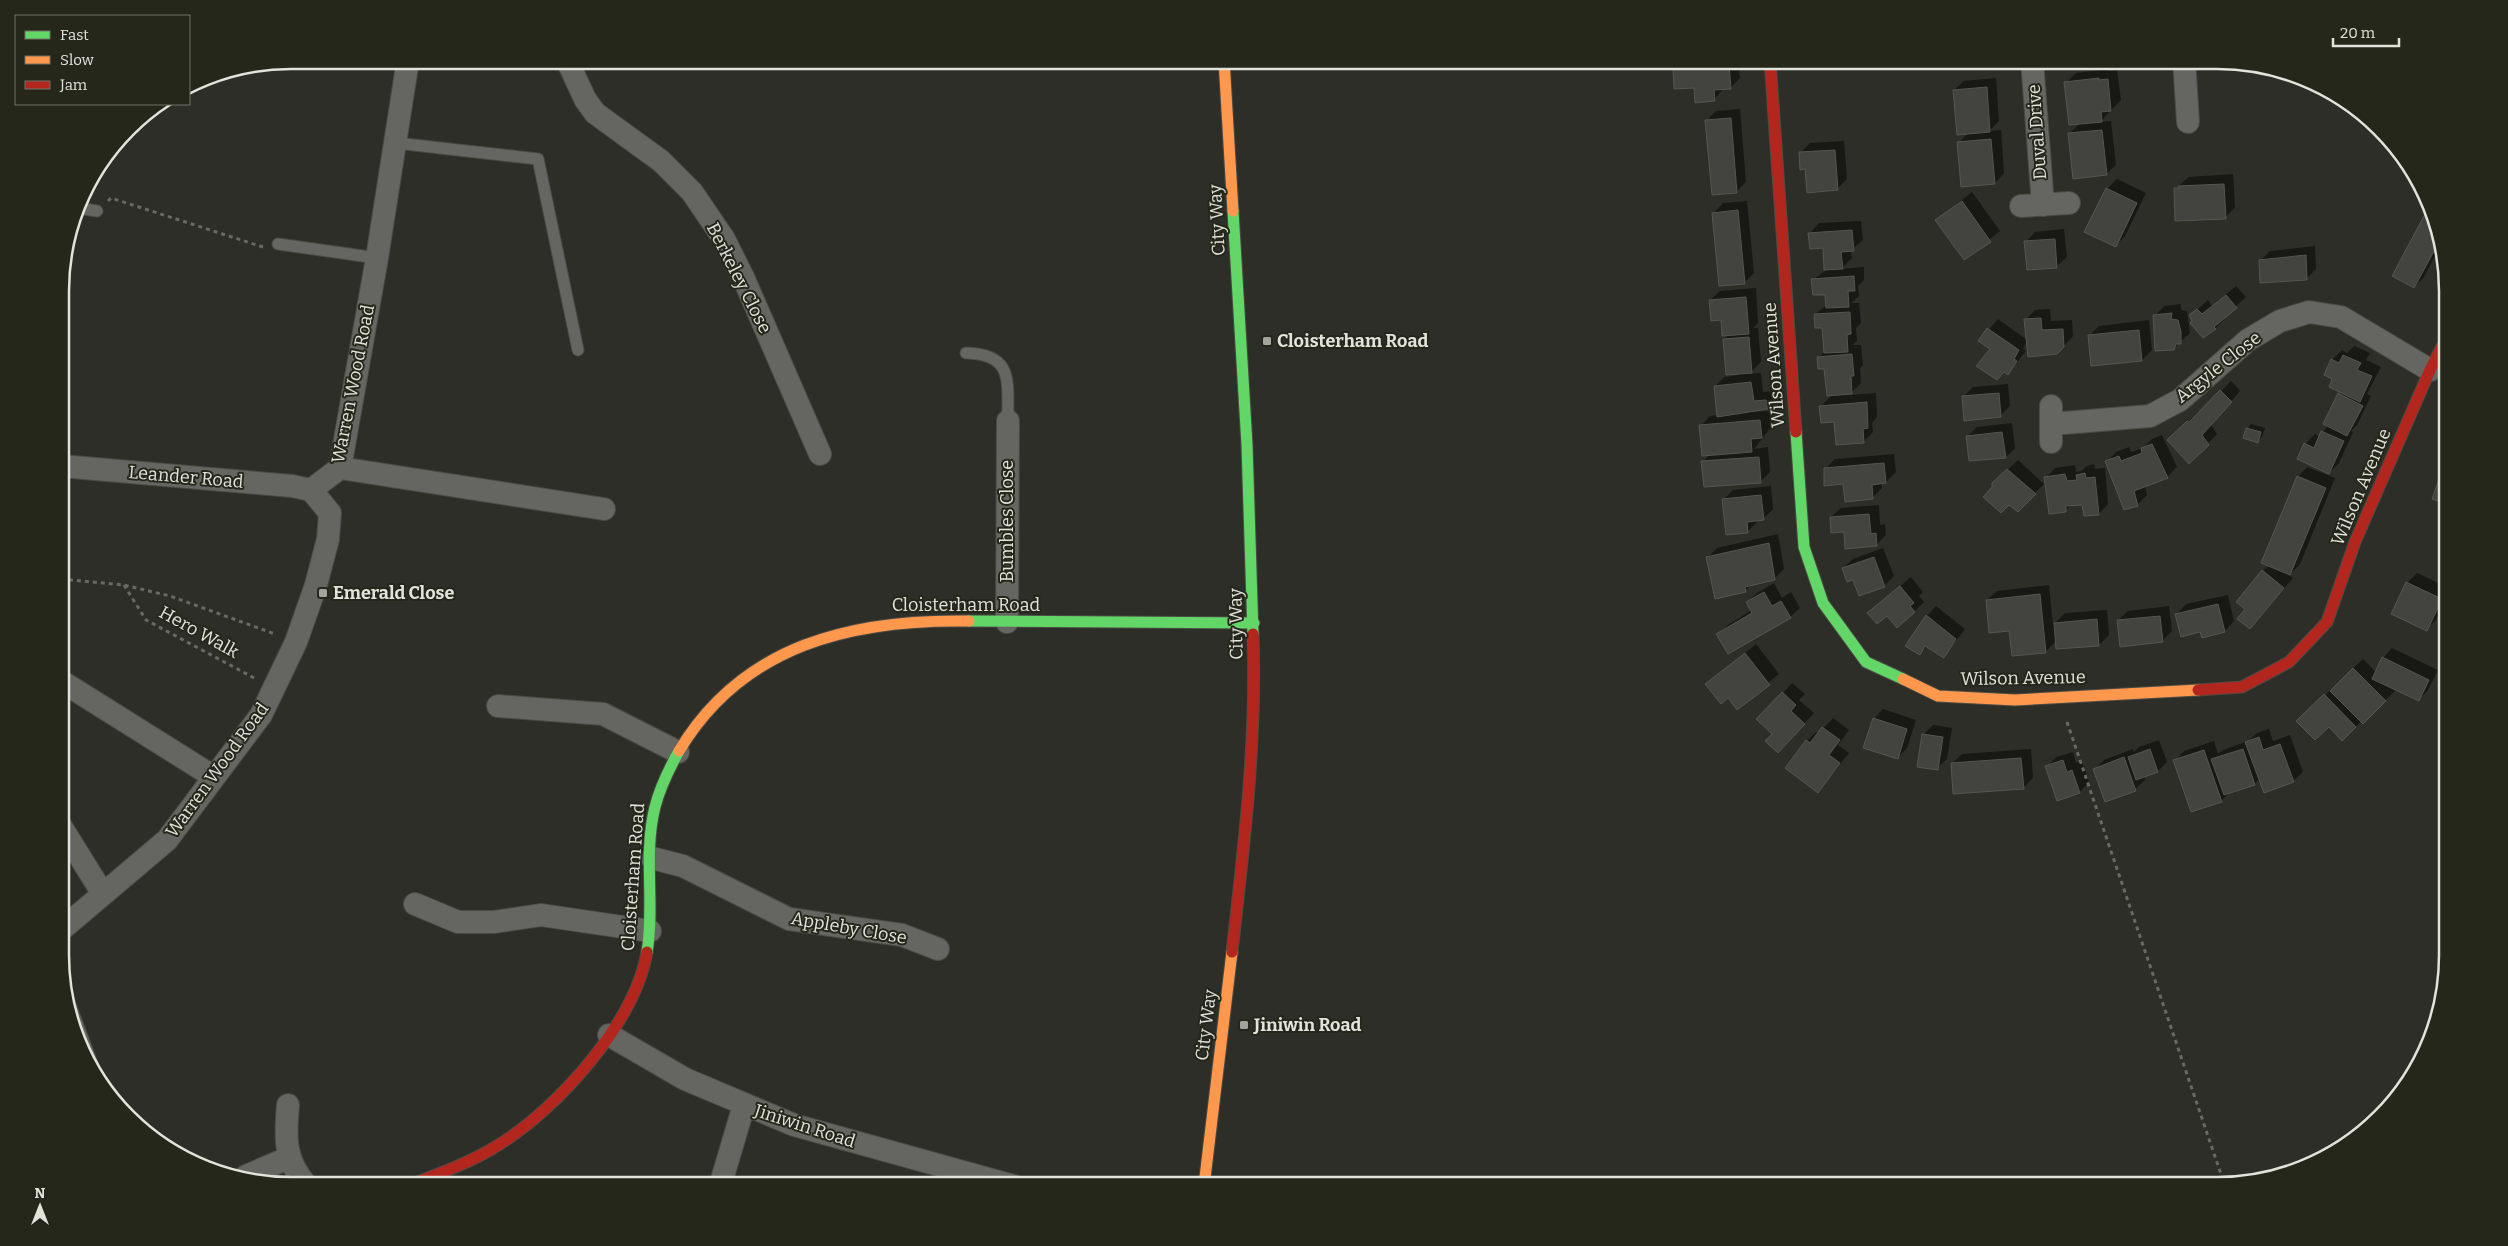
<svg xmlns="http://www.w3.org/2000/svg" width="2508" height="1246" viewBox="0 0 2508 1246" font-family="Bitter,serif">
  <style>
    .shadow { fill: #0007 }
    .building { fill: #43443f; stroke: #545650 }
    .lines { fill: none; stroke-linecap: round; stroke-linejoin: round }
    .lane-casing { stroke: #4b4b45; stroke-width: 13 }
    .street-casing { stroke: #4b4b45; stroke-width: 24 }
    .fast-casing { stroke: #4b4b45; stroke-width: 13 }
    .slow-casing { stroke: #4b4b45; stroke-width: 13 }
    .jam-casing { stroke: #4b4b45; stroke-width: 13 }
    .path { stroke: #686963; stroke-width: 3; stroke-dasharray: 4 4; stroke-linecap: butt }
    .lane { stroke: #656661; stroke-width: 11 }
    .street { stroke: #656661; stroke-width: 22 }
    .fast { stroke: #63d668; stroke-width: 11 }
    .slow { stroke: #ff974d; stroke-width: 11 }
    .jam { stroke: #b3261e; stroke-width: 11 }
    .poi-dot { fill: #a3a49c; stroke: #26271b; stroke-width: 2 }
    .labels { text-anchor: middle; stroke-width: 4; stroke-linejoin: round; paint-order: stroke }
    .street-label { font-size: 18px; fill: #e2e3db; stroke: #26271b }
    .poi-label { font-size: 18px; font-weight: bold; fill: #e2e3db; stroke: #26271b; text-anchor: start }
    .rim { fill: none; stroke: #e2e3db; stroke-width: 2.5 }
  </style>
  <rect width="100%" height="100%" fill="#2d2e27"/>
  <path class="shadow" d="M 1682,60 L 1738,60 L 1740,78 L 1730,88 L 1724,88 L 1714,100 L 1674,68 Z
    M 2108,69 L 2108,71 L 2117,70 L 2121,100 L 2100,122 L 2111,121 L 2116,165 L 2106,174 L 2069,134 L 2080,123 L 2066,83 L 2076,73 Z
    M 1996,78 L 1999,121 L 1989,131 L 2001,130 L 2004,173 L 1995,183 L 1959,143 L 1969,132 L 1954,90 L 1964,81 Z
    M 1740,109 L 1746,182 L 1737,191 L 1706,121 L 1716,111 Z
    M 1844,141 L 1847,179 L 1837,189 L 1807,168 L 1800,153 L 1810,143 Z
    M 2233,174 L 2235,208 L 2225,217 L 2175,189 L 2189,177 Z
    M 2117,179 L 2146,193 L 2125,236 L 2115,246 L 2107,189 Z
    M 1972,192 L 2000,231 L 1965,259 L 1937,220 Z
    M 1747,201 L 1754,273 L 1744,283 L 1714,213 L 1723,203 Z
    M 2428,213 L 2440,246 L 2424,277 L 2414,287 L 2394,276 Z
    M 1861,221 L 1863,240 L 1851,250 L 1852,258 L 1841,269 L 1864,267 L 1864,280 L 1858,286 L 1859,296 L 1851,303 L 1859,303 L 1861,323 L 1856,328 L 1857,341 L 1852,345 L 1861,345 L 1863,365 L 1860,368 L 1861,383 L 1849,395 L 1876,393 L 1877,417 L 1872,423 L 1873,432 L 1863,442 L 1821,406 L 1832,395 L 1825,368 L 1818,358 L 1825,351 L 1824,327 L 1815,314 L 1827,305 L 1826,293 L 1813,280 L 1826,270 L 1824,247 L 1810,233 L 1819,223 Z
    M 2064,229 L 2067,257 L 2057,266 L 2028,269 L 2026,242 L 2035,232 Z
    M 2315,246 L 2316,269 L 2306,279 L 2260,261 L 2270,251 Z
    M 2236,286 L 2246,297 L 2224,317 L 2225,319 L 2216,328 L 2203,336 L 2190,316 L 2208,300 L 2212,306 Z
    M 1756,288 L 1758,323 L 1753,328 L 1758,328 L 1761,362 L 1749,374 L 1761,373 L 1763,392 L 1776,391 L 1777,399 L 1767,408 L 1753,410 L 1753,412 L 1770,411 L 1771,427 L 1754,449 L 1768,447 L 1770,472 L 1761,481 L 1703,462 L 1710,454 L 1701,426 L 1710,416 L 1718,415 L 1715,386 L 1725,377 L 1738,375 L 1724,339 L 1730,334 L 1710,300 L 1720,291 Z
    M 2181,304 L 2181,310 L 2187,311 L 2190,333 L 2174,348 L 2155,316 L 2164,306 Z
    M 2050,309 L 2051,321 L 2072,320 L 2073,336 L 2057,353 L 2027,341 L 2023,349 L 2026,351 L 2008,373 L 1992,349 L 1979,341 L 1998,319 L 2027,340 L 2026,320 L 2035,310 Z
    M 2149,320 L 2152,350 L 2142,360 L 2090,335 L 2099,326 Z
    M 2354,346 L 2370,353 L 2366,360 L 2381,367 L 2367,394 L 2371,396 L 2357,425 L 2351,431 L 2353,432 L 2339,463 L 2329,473 L 2305,444 L 2315,434 L 2320,437 L 2328,425 L 2341,392 L 2334,379 L 2332,360 L 2342,350 L 2347,353 Z
    M 2231,381 L 2240,391 L 2211,425 L 2217,434 L 2189,463 L 2169,440 L 2198,412 L 2199,414 Z
    M 2008,384 L 2010,406 L 2000,416 L 1963,397 L 1973,387 Z
    M 2012,423 L 2015,448 L 2006,457 L 1968,436 L 1977,427 Z
    M 2251,424 L 2265,428 L 2262,437 L 2258,441 L 2247,429 Z
    M 2162,435 L 2177,467 L 2167,477 L 2145,486 L 2147,495 L 2137,505 L 2107,462 L 2116,452 L 2129,447 L 2131,452 L 2143,448 L 2152,439 Z
    M 1894,454 L 1896,472 L 1886,482 L 1881,483 L 1882,488 L 1872,498 L 1825,469 L 1835,459 Z
    M 2018,460 L 2044,484 L 2018,510 L 1994,487 L 1993,484 Z
    M 2094,464 L 2095,469 L 2105,468 L 2108,504 L 2099,514 L 2083,504 L 2072,504 L 2065,511 L 2046,478 L 2055,468 L 2075,465 L 2076,472 L 2081,471 L 2087,466 Z
    M 2307,467 L 2335,478 L 2300,564 L 2289,575 L 2293,578 L 2250,628 L 2246,609 L 2263,571 L 2269,565 L 2298,477 Z
    M 1771,486 L 1773,509 L 1763,519 L 1757,519 L 1757,522 L 1747,532 L 1724,499 L 1733,490 Z
    M 1879,505 L 1880,525 L 1885,524 L 1886,535 L 1876,545 L 1845,531 L 1831,517 L 1841,508 Z
    M 1778,534 L 1784,569 L 1774,579 L 1752,584 L 1745,591 L 1707,558 L 1717,548 Z
    M 1883,548 L 1894,576 L 1884,586 L 1843,568 L 1853,559 Z
    M 2417,573 L 2447,587 L 2447,597 L 2436,620 L 2426,629 L 2407,583 Z
    M 1911,577 L 1923,592 L 1919,596 L 1924,602 L 1915,611 L 1897,626 L 1887,614 L 1869,613 Z
    M 1774,583 L 1782,598 L 1791,592 L 1800,608 L 1790,617 L 1718,634 L 1728,625 L 1752,610 L 1747,602 L 1757,593 Z
    M 2049,585 L 2053,625 L 2065,613 L 2107,610 L 2109,635 L 2099,645 L 2056,641 L 2045,652 L 2010,629 L 1987,600 L 1997,591 Z
    M 2228,595 L 2234,621 L 2225,631 L 2177,614 L 2186,604 Z
    M 1936,606 L 1965,629 L 1944,656 L 1927,646 L 1919,654 L 1927,616 Z
    M 2169,606 L 2172,631 L 2162,641 L 2118,620 L 2128,611 Z
    M 1756,644 L 1779,674 L 1738,708 L 1728,696 L 1707,684 Z
    M 2392,648 L 2438,670 L 2428,690 L 2419,700 L 2390,687 L 2395,691 L 2342,739 L 2329,725 L 2298,721 L 2363,659 L 2376,672 L 2383,658 Z
    M 1792,683 L 1805,694 L 1799,700 L 1814,713 L 1787,742 L 1774,734 L 1783,693 Z
    M 1883,709 L 1916,720 L 1907,748 L 1897,758 L 1874,719 Z
    M 1833,718 L 1849,730 L 1838,745 L 1849,753 L 1818,791 L 1807,741 L 1816,732 L 1819,733 Z
    M 1933,725 L 1952,728 L 1947,759 L 1937,768 L 1923,735 Z
    M 2269,729 L 2273,741 L 2290,735 L 2303,772 L 2293,781 L 2260,779 L 2254,784 L 2230,792 L 2221,801 L 2175,761 L 2184,751 L 2214,741 L 2218,754 L 2223,750 L 2248,741 L 2257,733 Z
    M 2159,740 L 2167,762 L 2158,771 L 2144,776 L 2145,780 L 2135,789 L 2094,770 L 2104,760 L 2133,749 L 2134,752 L 2139,747 Z
    M 2031,749 L 2033,778 L 2023,788 L 1952,764 L 1962,754 Z
    M 2073,752 L 2076,763 L 2082,761 L 2089,782 L 2080,792 L 2047,767 L 2056,757 Z"/>
  <path class="building" d="M 1795,60 L 1834,60 L 1835,65 L 1795,69 Z
    M 1843,60 L 1900,60 L 1844,64 Z
    M 1729,64 L 1731,89 L 1714,90 L 1715,101 L 1695,103 L 1694,88 L 1674,89 L 1673,68 Z
    M 2099,78 L 2099,80 L 2108,79 L 2111,111 L 2101,112 L 2102,122 L 2069,125 L 2064,82 Z
    M 1987,87 L 1990,132 L 1957,135 L 1953,90 Z
    M 1731,118 L 1737,193 L 1712,195 L 1705,120 Z
    M 2102,130 L 2107,175 L 2073,179 L 2068,133 Z
    M 1991,139 L 1995,184 L 1961,187 L 1957,142 Z
    M 1835,150 L 1838,190 L 1807,193 L 1805,169 L 1800,170 L 1799,152 Z
    M 2224,184 L 2226,219 L 2175,221 L 2174,188 L 2179,188 L 2178,186 Z
    M 2106,188 L 2137,203 L 2116,247 L 2084,232 Z
    M 1962,201 L 1991,242 L 1964,260 L 1935,220 Z
    M 1738,210 L 1745,284 L 1719,286 L 1712,213 Z
    M 2425,214 L 2429,216 L 2439,242 L 2414,288 L 2392,276 Z
    M 1852,230 L 1854,251 L 1841,252 L 1843,269 L 1824,270 L 1823,248 L 1810,249 L 1808,233 Z
    M 2055,239 L 2057,268 L 2027,270 L 2024,241 Z
    M 2306,255 L 2307,280 L 2260,283 L 2259,260 Z
    M 1854,276 L 1855,291 L 1848,291 L 1849,307 L 1826,308 L 1825,295 L 1813,295 L 1811,279 Z
    M 2226,295 L 2237,308 L 2214,327 L 2216,329 L 2203,338 L 2190,323 L 2192,321 L 2189,315 L 2197,309 L 2202,314 Z
    M 1746,297 L 1749,334 L 1722,336 L 1721,320 L 1711,321 L 1709,300 Z
    M 1850,312 L 1851,334 L 1847,335 L 1848,352 L 1824,353 L 1822,328 L 1815,328 L 1814,314 Z
    M 2172,313 L 2171,319 L 2178,320 L 2181,332 L 2181,344 L 2176,344 L 2174,350 L 2155,351 L 2153,315 Z
    M 2041,318 L 2042,330 L 2063,329 L 2064,347 L 2057,354 L 2028,357 L 2024,319 Z
    M 1987,328 L 2019,350 L 2014,359 L 2017,361 L 2008,375 L 2004,372 L 1997,380 L 1976,366 L 1990,349 L 1978,341 Z
    M 2139,330 L 2142,361 L 2091,366 L 2088,335 Z
    M 1749,337 L 1752,373 L 1726,375 L 1723,339 Z
    M 1852,354 L 1854,376 L 1851,376 L 1852,394 L 1827,396 L 1824,369 L 1818,369 L 1817,357 Z
    M 2343,355 L 2361,363 L 2357,370 L 2372,376 L 2360,402 L 2329,387 L 2332,379 L 2324,375 L 2331,359 L 2339,363 Z
    M 1751,382 L 1754,401 L 1766,400 L 1768,409 L 1717,417 L 1714,386 Z
    M 2220,390 L 2232,402 L 2202,435 L 2209,445 L 2189,464 L 2167,440 L 2187,421 L 2189,422 Z
    M 1999,393 L 2001,417 L 1964,421 L 1962,396 Z
    M 2338,393 L 2363,406 L 2347,436 L 2323,424 Z
    M 1867,402 L 1868,428 L 1863,429 L 1864,443 L 1836,445 L 1834,422 L 1821,423 L 1819,406 Z
    M 1760,420 L 1762,438 L 1751,439 L 1752,452 L 1702,456 L 1699,425 Z
    M 2246,428 L 2261,432 L 2258,443 L 2243,438 Z
    M 2321,431 L 2344,441 L 2329,474 L 2297,459 L 2304,443 L 2314,448 Z
    M 2002,432 L 2006,458 L 1969,461 L 1966,436 Z
    M 2152,444 L 2168,478 L 2134,491 L 2138,506 L 2124,510 L 2105,461 L 2119,456 L 2121,461 L 2142,453 L 2141,448 Z
    M 1759,457 L 1761,483 L 1704,487 L 1701,461 Z
    M 1884,463 L 1886,483 L 1872,485 L 1873,499 L 1845,502 L 1843,484 L 1824,486 L 1824,468 Z
    M 2443,468 L 2447,469 L 2447,504 L 2432,499 Z
    M 2007,469 L 2036,494 L 2018,512 L 2009,505 L 2001,513 L 1983,497 L 1992,487 L 1992,483 Z
    M 2085,473 L 2086,478 L 2095,477 L 2099,515 L 2084,516 L 2082,505 L 2066,506 L 2066,512 L 2049,514 L 2044,477 L 2065,474 L 2067,481 L 2077,480 L 2076,475 Z
    M 2297,476 L 2326,488 L 2290,575 L 2261,563 Z
    M 1761,495 L 1764,520 L 1747,522 L 1748,533 L 1726,535 L 1722,499 Z
    M 1869,514 L 1871,534 L 1876,533 L 1877,546 L 1845,549 L 1844,532 L 1831,533 L 1830,517 Z
    M 1769,543 L 1775,580 L 1745,587 L 1746,592 L 1715,599 L 1706,557 Z
    M 1874,557 L 1885,587 L 1859,596 L 1853,580 L 1847,582 L 1842,568 Z
    M 2262,570 L 2284,588 L 2250,629 L 2237,619 L 2245,609 L 2236,602 Z
    M 2406,582 L 2442,599 L 2427,631 L 2391,614 Z
    M 1900,586 L 1914,603 L 1910,606 L 1915,612 L 1897,628 L 1887,616 L 1877,624 L 1867,613 Z
    M 1764,592 L 1772,606 L 1781,601 L 1791,618 L 1728,654 L 1716,634 L 1752,613 L 1746,602 Z
    M 2040,594 L 2046,653 L 2012,656 L 2009,631 L 1989,633 L 1986,600 Z
    M 2218,604 L 2225,632 L 2202,638 L 2200,632 L 2181,637 L 2175,614 Z
    M 1926,615 L 1956,639 L 1944,658 L 1925,646 L 1920,655 L 1905,646 Z
    M 2160,616 L 2163,642 L 2120,647 L 2117,620 Z
    M 2097,619 L 2099,646 L 2056,649 L 2054,623 Z
    M 1745,653 L 1770,685 L 1737,710 L 1728,698 L 1721,704 L 1705,684 Z
    M 2382,657 L 2429,680 L 2419,701 L 2372,679 Z
    M 2353,668 L 2386,701 L 2363,724 L 2330,691 Z
    M 1782,692 L 1796,705 L 1791,711 L 1805,724 L 1778,753 L 1765,741 L 1772,734 L 1756,719 Z
    M 2324,694 L 2356,727 L 2342,741 L 2329,727 L 2315,740 L 2296,721 Z
    M 1873,718 L 1907,729 L 1898,759 L 1863,748 Z
    M 1822,727 L 1840,740 L 1829,755 L 1840,763 L 1818,793 L 1785,768 L 1806,740 L 1810,743 Z
    M 1922,734 L 1943,737 L 1938,770 L 1917,767 Z
    M 2259,737 L 2263,750 L 2280,744 L 2294,782 L 2264,793 L 2245,742 Z
    M 2150,749 L 2158,772 L 2136,780 L 2128,757 Z
    M 2243,749 L 2255,785 L 2224,795 L 2211,759 Z
    M 2204,750 L 2222,802 L 2191,812 L 2173,760 Z
    M 2124,757 L 2136,791 L 2105,802 L 2093,769 Z
    M 2021,758 L 2024,789 L 1953,794 L 1951,763 Z
    M 2063,760 L 2067,772 L 2072,770 L 2080,793 L 2057,801 L 2045,766 Z"/>
  <g class="lines">
    <defs>
      <path id="lane" d="M 396,143 L 538,159 L 578,350
        M 78,208 L 97,211
        M 278,244 L 377,258
        M 966,353 C 1015,354 1007,383 1008,421
        M 62,983 L 93,1066 L 91,1067"/>
      <path id="street" d="M 567,60 L 585,99 L 595,113 L 661,161 L 692,192 L 724,239 L 743,277 L 820,454
        M 2032,60 L 2043,205
        M 2184,60 L 2188,122
        M 2021,206 L 2069,203
        M 2051,406 L 2051,442
        M 2051,424 L 2150,416 L 2180,400 L 2248,340 L 2280,321 L 2309,312 L 2341,317 L 2430,370
        M 61,466 L 292,486 L 311,490
        M 340,468 L 604,509
        M 311,490 L 340,468 L 377,258 L 408,60
        M 1007,622 L 1008,421
        M 61,681 L 214,777
        M 498,706 L 603,714 L 678,752
        M 62,828 L 103,894
        M 652,858 L 683,866 L 789,919 L 902,935 L 938,949
        M 415,904 L 458,922 L 494,922 L 541,915 L 650,931
        M 62,929 L 167,840 L 261,715 L 296,642 L 316,585 L 328,539 L 330,513 L 311,490
        M 609,1035 L 685,1079 L 794,1125 L 1014,1186
        M 288,1105 C 285,1138 284,1160 307,1186
        M 246,1176 L 288,1158
        M 720,1186 L 744,1105"/>
      <path id="fast" d="M 1233,211 L 1247,445 L 1253,634
        M 1796,432 L 1804,547 L 1823,603 L 1866,662 L 1903,679
        M 969,621 L 1254,623
        M 647,952 C 655,904 643,854 655,807 C 660,787 669,769 679,751"/>
      <path id="slow" d="M 1224,60 L 1233,211
        M 1903,679 L 1938,696 L 2015,700 L 2198,690
        M 679,751 C 743,644 853,619 969,621
        M 1204,1186 L 1232,952"/>
      <path id="jam" d="M 1770,60 L 1796,432
        M 2198,690 L 2242,687 L 2289,662 L 2327,622 L 2355,542 L 2430,370 L 2446,339
        M 1232,952 C 1244,846 1257,740 1253,634
        M 407,1186 C 439,1174 472,1162 500,1144 C 559,1107 635,1022 647,952"/>
    </defs>
    <use href="#lane" class="lane-casing"/>
    <use href="#street" class="street-casing"/>
    <use href="#fast" class="fast-casing"/>
    <use href="#slow" class="slow-casing"/>
    <use href="#jam" class="jam-casing"/>
    <path class="path" d="M 108,201 L 111,198 L 263,247
      M 61,579 L 124,585 L 170,596 L 275,634
      M 124,585 L 146,620 L 256,679
      M 2067,722 L 2225,1186"/>
    <use href="#lane" class="lane"/>
    <use href="#street" class="street"/>
    <use href="#fast" class="fast"/>
    <use href="#slow" class="slow"/>
    <use href="#jam" class="jam"/>
  </g>
  <g class="poi-dot">
    <rect x="1262" y="336" width="10" height="10" rx="2.5"/>
    <rect x="318" y="588" width="10" height="10" rx="2.5"/>
    <rect x="1239" y="1020" width="10" height="10" rx="2.5"/>
  </g>
  <g class="labels">
    <g class="street-label">
      <text transform="translate(2037 132) rotate(-94)" y="6">Duval Drive</text>
      <text transform="translate(1217 220) rotate(-93)" y="6">City Way</text>
      <text transform="translate(739 278) rotate(63)" y="6">Berkeley Close</text>
      <text transform="translate(1774 365) rotate(-94)" y="6">Wilson Avenue</text>
      <text transform="translate(2218 367) rotate(-38)" y="6">Argyle Close</text>
      <text transform="translate(353 384) rotate(-79)" y="6">Warren Wood Road</text>
      <text transform="translate(186 477) rotate(5)" y="6">Leander Road</text>
      <text transform="translate(2361 487) rotate(-67)" y="6">Wilson Avenue</text>
      <text transform="translate(1007 521) rotate(-90)" y="6">Bumbles Close</text>
      <text x="966" y="611">Cloisterham Road</text>
      <text transform="translate(1236 624) rotate(-91)" y="6">City Way</text>
      <text transform="translate(199 632) rotate(29)" y="6">Hero Walk</text>
      <text transform="translate(2023 678) rotate(-1)" y="6">Wilson Avenue</text>
      <text transform="translate(217 770) rotate(-54)" y="6">Warren Wood Road</text>
      <text transform="translate(633 877) rotate(-86)" y="6">Cloisterham Road</text>
      <text transform="translate(849 928) rotate(10)" y="6">Appleby Close</text>
      <text transform="translate(1206 1025) rotate(-83)" y="6">City Way</text>
      <text transform="translate(805 1126) rotate(18)" y="6">Jiniwin Road</text>
    </g>
    <g class="poi-label">
      <text x="1277" y="347">Cloisterham Road</text>
      <text x="333" y="599">Emerald Close</text>
      <text x="1254" y="1031">Jiniwin Road</text>
    </g>
  </g>
  <path d="M0 0H2508V1246H0ZM291 69H2217A222 222 0 0 1 2439 291V955A222 222 0 0 1 2217 1177H291A222 222 0 0 1 69 955V291A222 222 0 0 1 291 69Z" fill="#26271b" fill-rule="evenodd"/>
  <path class="rim" d="M291 69H2217A222 222 0 0 1 2439 291V955A222 222 0 0 1 2217 1177H291A222 222 0 0 1 69 955V291A222 222 0 0 1 291 69Z"/>
  <rect x="15" y="15" width="175" height="90" fill="#26271b" stroke="#717268"/>
  <rect x="25" y="31" width="25" height="8" fill="#63d668" stroke="#717268"/>
  <text x="60" y="40" font-size="15" fill="#e2e3db">Fast</text>
  <rect x="25" y="56" width="25" height="8" fill="#ff974d" stroke="#717268"/>
  <text x="60" y="65" font-size="15" fill="#e2e3db">Slow</text>
  <rect x="25" y="81" width="25" height="8" fill="#b3261e" stroke="#717268"/>
  <text x="60" y="90" font-size="15" fill="#e2e3db">Jam</text>
  <g transform="translate(40 1206)" stroke="#26271b" stroke-width="4" paint-order="stroke">
  <path d="M0-4L9 19L0 12L-9 19Z" fill="#e2e3db"/>
  <text y="-8" font-size="14" font-weight="bold" text-anchor="middle" fill="#e2e3db">N</text>
  </g>
  <path d="M2333 38v8h66v-8" fill="none" stroke="#e2e3db" stroke-width="2.5"/>
  <text x="2340" y="38" font-size="15" fill="#e2e3db" stroke="#26271b" stroke-width="4" paint-order="stroke">20 m</text>
</svg>
